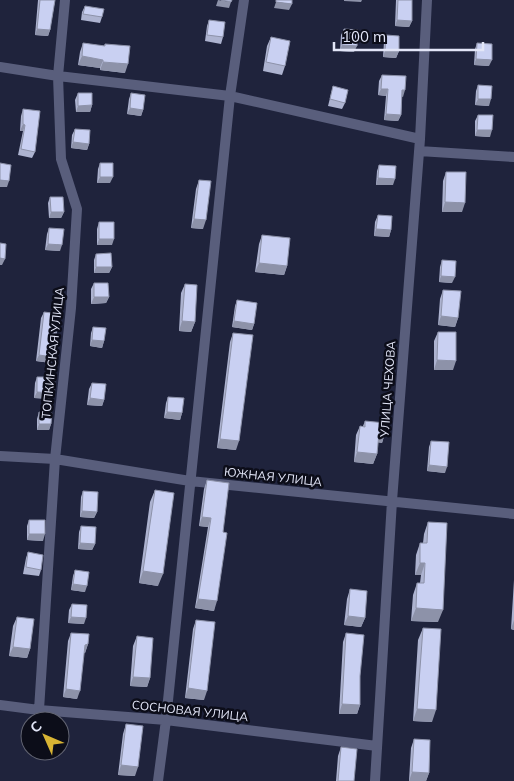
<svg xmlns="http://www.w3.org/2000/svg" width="514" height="781" viewBox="0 0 514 781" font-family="Mulish,sans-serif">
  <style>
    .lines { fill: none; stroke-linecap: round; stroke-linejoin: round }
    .street { stroke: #595e7c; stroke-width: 10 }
    .wall { fill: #adb3d0 }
    .shaded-wall { fill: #8d92a9 }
    .building { fill: #c9d0f2; stroke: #8d92a9 }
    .labels { text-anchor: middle; stroke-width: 5; stroke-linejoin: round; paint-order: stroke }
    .street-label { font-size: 12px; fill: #e3e6f8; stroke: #0c0d19 }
  </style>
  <rect width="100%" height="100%" fill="#1f233c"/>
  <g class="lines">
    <path class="street" d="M 0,67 L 58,76 L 230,96 L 420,139
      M 419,151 L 514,157
      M 0,456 L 55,459 L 190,481 L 514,514
      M 0,705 L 39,710 L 166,720 L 377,746
      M 39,710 L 55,459 L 71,308 L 77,209 L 61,159 L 58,76 L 65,0
      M 158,781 L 166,720 L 230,96 L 244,0
      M 375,781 L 392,501 L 420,139 L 427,0"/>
  </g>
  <path class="wall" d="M 38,0 L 55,0 L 50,30 L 48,36 L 35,35 Z
    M 396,0 L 412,0 L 412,21 L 409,27 L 395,26 Z
    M 85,6 L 102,17 L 100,23 L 81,20 L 82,12 Z
    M 209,20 L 223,37 L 221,44 L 205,41 L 207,26 Z
    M 344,29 L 354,52 L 340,51 L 341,35 Z
    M 386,35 L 399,51 L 396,58 L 383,57 L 384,42 Z
    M 271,37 L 285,66 L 282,75 L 263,71 L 267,46 Z
    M 83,43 L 104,46 L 105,44 L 125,73 L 100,70 L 100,68 L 78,65 L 80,52 Z
    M 477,43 L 489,66 L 474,65 L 475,49 Z
    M 382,75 L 403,97 L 402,96 L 401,115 L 398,121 L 384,120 L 386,96 L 378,95 L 379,81 Z
    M 478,85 L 489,106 L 475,105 L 476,91 Z
    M 333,86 L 345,103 L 342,109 L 328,106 Z
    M 78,93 L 92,105 L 90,112 L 76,112 L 75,100 Z
    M 131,93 L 143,110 L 141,116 L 127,114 L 129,99 Z
    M 23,109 L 35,152 L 32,158 L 18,155 L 23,131 L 20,131 L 21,116 Z
    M 478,115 L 490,137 L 475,136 L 475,121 Z
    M 75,129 L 89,144 L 87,150 L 71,148 L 72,135 Z
    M 100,163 L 110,183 L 97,183 L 98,169 Z
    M 379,165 L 393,185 L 376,185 L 377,171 Z
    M 446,172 L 462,212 L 442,212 L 443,181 Z
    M 199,180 L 203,229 L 191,228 L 196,189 Z
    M 50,197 L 64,212 L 61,218 L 49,218 L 48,203 Z
    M 378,215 L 391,230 L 389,237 L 374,236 L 375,222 Z
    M 99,222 L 112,245 L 97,245 L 97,229 Z
    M 49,228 L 60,251 L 45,250 L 47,234 Z
    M 262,235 L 287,266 L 284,275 L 255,272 L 259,244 Z
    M 96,254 L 112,267 L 109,273 L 94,273 L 94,260 Z
    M 442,260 L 452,283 L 439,282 L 440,267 Z
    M 94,283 L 109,297 L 106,303 L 91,304 L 91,289 Z
    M 185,284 L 195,322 L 191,332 L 179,331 L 181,293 Z
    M 443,290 L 458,318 L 455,327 L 438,325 L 440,299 Z
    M 237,300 L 254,324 L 252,330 L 232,327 L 235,306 Z
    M 44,312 L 58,329 L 56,335 L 51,363 L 36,361 L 41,318 Z
    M 93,327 L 104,341 L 102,348 L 90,346 L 91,333 Z
    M 438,332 L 453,370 L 434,370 L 434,341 Z
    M 233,333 L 236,450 L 217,448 L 230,342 Z
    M 37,377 L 52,399 L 34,398 L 35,383 Z
    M 92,383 L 104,400 L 102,406 L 87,405 L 89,389 Z
    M 168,397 L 182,413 L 180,420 L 164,418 L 166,403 Z
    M 39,412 L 51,424 L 49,430 L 37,430 L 37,419 Z
    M 365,421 L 385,433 L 382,443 L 378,442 L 377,454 L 373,464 L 354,462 L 356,435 L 360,426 L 363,426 Z
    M 431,441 L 445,473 L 427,471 L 429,447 Z
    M 207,480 L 223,532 L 214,611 L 195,608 L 208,527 L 199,526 L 204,489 Z
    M 155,490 L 158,586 L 139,583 L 150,502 Z
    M 83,491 L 97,512 L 94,518 L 80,517 L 81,497 Z
    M 29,520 L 43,541 L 27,540 L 27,526 Z
    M 428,522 L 438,622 L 411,621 L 413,595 L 417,583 L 420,583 L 421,575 L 415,575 L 416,555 L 420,543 L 423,543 L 424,534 Z
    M 81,526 L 95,544 L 92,550 L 78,549 L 79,532 Z
    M 28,552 L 41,570 L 39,576 L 23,574 L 26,558 Z
    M 75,570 L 85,592 L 71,590 L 73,576 Z
    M 514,580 L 514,630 L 511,629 Z
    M 350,589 L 365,618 L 361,627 L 344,625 L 347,599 Z
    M 72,604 L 84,624 L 68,623 L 69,610 Z
    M 17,617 L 30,649 L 27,658 L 9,656 L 13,626 Z
    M 196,620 L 204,700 L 185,698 L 193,629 Z
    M 423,628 L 432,722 L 413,721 L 418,640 Z
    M 71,633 L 88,644 L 85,653 L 84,653 L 77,699 L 63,697 L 68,641 Z
    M 346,633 L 360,705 L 357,714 L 339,714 L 343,642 Z
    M 137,636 L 150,678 L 147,687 L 130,686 L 133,646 Z
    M 126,724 L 135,776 L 118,775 L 123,734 Z
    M 414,739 L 429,773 L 426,781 L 409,781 L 411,748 Z
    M 341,747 L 354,781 L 336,781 L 338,756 Z"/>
  <path class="shaded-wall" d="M 218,0 L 231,2 L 229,8 L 216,6 Z
    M 344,0 L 362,0 L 361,2 L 344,1 Z
    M 276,2 L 292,4 L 289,10 L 274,8 Z
    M 397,20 L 412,21 L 409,27 L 395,26 Z
    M 37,29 L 50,30 L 48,36 L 35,35 Z
    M 342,45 L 357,46 L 354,52 L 340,51 Z
    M 385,51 L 399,51 L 396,58 L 383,57 Z
    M 82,56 L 103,60 L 100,68 L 78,65 Z
    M 476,59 L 492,60 L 489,66 L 474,65 Z
    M 103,62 L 128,64 L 125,73 L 100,70 Z
    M 381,89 L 388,89 L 386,96 L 378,95 Z
    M 402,90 L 405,90 L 403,97 L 400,96 Z
    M 478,99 L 491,99 L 489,106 L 475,105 Z
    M 92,105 L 90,112 L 76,112 L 78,106 Z
    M 130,108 L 143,110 L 141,116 L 127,114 Z
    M 386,114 L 401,115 L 398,121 L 384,120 Z
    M 23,124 L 25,125 L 23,131 L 20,131 Z
    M 477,130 L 492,130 L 490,137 L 475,136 Z
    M 73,142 L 89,144 L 87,150 L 71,148 Z
    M 100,177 L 113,177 L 110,183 L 97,183 Z
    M 378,178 L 395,179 L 393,185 L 376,185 Z
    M 0,180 L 9,181 L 7,187 L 0,187 Z
    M 445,202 L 465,203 L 462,212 L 442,212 Z
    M 51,212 L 64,212 L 61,218 L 49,218 Z
    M 194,219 L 206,220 L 203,229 L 191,228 Z
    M 376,229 L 391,230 L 389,237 L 374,236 Z
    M 99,239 L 114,239 L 112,245 L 97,245 Z
    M 48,244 L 62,245 L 60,251 L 45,250 Z
    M 0,258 L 5,259 L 2,265 L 0,265 Z
    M 259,263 L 287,266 L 284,275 L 255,272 Z
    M 96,267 L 112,267 L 109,273 L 94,273 Z
    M 441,276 L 455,277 L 452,283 L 439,282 Z
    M 94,297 L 109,297 L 106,303 L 91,304 Z
    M 441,316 L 458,318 L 455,327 L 438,325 Z
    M 182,321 L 195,322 L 191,332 L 179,331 Z
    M 234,321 L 254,324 L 252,330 L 232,327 Z
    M 92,340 L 104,341 L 102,348 L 90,346 Z
    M 39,355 L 53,357 L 51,363 L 36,361 Z
    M 437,360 L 456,361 L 453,370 L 434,370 Z
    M 37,392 L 54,393 L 52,399 L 34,398 Z
    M 90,398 L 104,400 L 102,406 L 87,405 Z
    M 167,412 L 182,413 L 180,420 L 164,418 Z
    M 39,424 L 51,424 L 49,430 L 37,430 Z
    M 379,433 L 385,433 L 382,443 L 375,442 Z
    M 220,439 L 239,441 L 236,450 L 217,448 Z
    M 357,452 L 377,454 L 373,464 L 354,462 Z
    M 429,465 L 447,467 L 445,473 L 427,471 Z
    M 82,511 L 97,512 L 94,518 L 80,517 Z
    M 202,517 L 211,518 L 208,527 L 199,526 Z
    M 29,534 L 45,534 L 43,541 L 27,540 Z
    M 80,543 L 95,544 L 92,550 L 78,549 Z
    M 420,563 L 425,563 L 421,575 L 415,575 Z
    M 143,571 L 163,574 L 158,586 L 139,583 Z
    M 73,584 L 87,586 L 85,592 L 71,590 Z
    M 198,599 L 217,601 L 214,611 L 195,608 Z
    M 416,608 L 443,610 L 438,622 L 411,621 Z
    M 348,616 L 365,618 L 361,627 L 344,625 Z
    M 71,617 L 86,618 L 84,624 L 68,623 Z
    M 514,620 L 514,630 L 511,629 Z
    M 88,644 L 85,653 L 82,653 L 85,645 Z
    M 13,647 L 30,649 L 27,658 L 9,656 Z
    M 133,677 L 150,678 L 147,687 L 130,686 Z
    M 188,688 L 207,691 L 204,700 L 185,698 Z
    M 66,689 L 80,691 L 77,699 L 63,697 Z
    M 342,704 L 360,705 L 357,714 L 339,714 Z
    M 417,709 L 436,710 L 432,722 L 413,721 Z
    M 121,765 L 138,767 L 135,776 L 118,775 Z
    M 412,772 L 429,773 L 426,781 L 409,781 Z"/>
  <path class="building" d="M 40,0 L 55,0 L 50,30 L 37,29 Z
    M 221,0 L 232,0 L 231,2 Z
    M 276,0 L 292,0 L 292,4 L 276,2 Z
    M 398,0 L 412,0 L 412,21 L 397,20 Z
    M 85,6 L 104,9 L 102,17 L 83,14 Z
    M 209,20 L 225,22 L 223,37 L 207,35 Z
    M 344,29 L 358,30 L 357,46 L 342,45 Z
    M 386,35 L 399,36 L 399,51 L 385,51 Z
    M 271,37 L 290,41 L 285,66 L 266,62 Z
    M 83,43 L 105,46 L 105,44 L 130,46 L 128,64 L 103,62 L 103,60 L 82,56 Z
    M 477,43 L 492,44 L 492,60 L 476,59 Z
    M 382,75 L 406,76 L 405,90 L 402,90 L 401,115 L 386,114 L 388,89 L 381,89 Z
    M 478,85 L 492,86 L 491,99 L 478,99 Z
    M 333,86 L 348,90 L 345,103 L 330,99 Z
    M 78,93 L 92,93 L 92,105 L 78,106 Z
    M 131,93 L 145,95 L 143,110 L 130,108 Z
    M 23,109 L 40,111 L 35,152 L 21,149 L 25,125 L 23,124 Z
    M 478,115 L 493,115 L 492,130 L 477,130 Z
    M 75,129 L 90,130 L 89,144 L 73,142 Z
    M 0,163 L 11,165 L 9,181 L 0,180 Z
    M 100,163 L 113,163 L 113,177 L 100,177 Z
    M 379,165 L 396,166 L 395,179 L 378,178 Z
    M 446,172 L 466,172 L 465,203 L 445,202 Z
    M 199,180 L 211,181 L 206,220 L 194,219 Z
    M 50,197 L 63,197 L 64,212 L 51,212 Z
    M 378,215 L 392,216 L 391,230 L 376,229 Z
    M 99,222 L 114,222 L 114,239 L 99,239 Z
    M 49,228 L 64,229 L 62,245 L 48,244 Z
    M 262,235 L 290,238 L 287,266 L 259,263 Z
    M 0,243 L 6,244 L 5,259 L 0,258 Z
    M 111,253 L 112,267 L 96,267 L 96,254 Z
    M 442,260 L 456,261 L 455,277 L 441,276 Z
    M 94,283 L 108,283 L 109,297 L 94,297 Z
    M 185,284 L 197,285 L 195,322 L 182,321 Z
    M 443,290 L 461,291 L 458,318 L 441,316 Z
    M 237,300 L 257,303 L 254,324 L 234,321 Z
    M 44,312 L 60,314 L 58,329 L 56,329 L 53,357 L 39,355 Z
    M 93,327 L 106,328 L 104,341 L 92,340 Z
    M 438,332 L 456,332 L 456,361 L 437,360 Z
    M 233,333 L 253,335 L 239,441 L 220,439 Z
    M 37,377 L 55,377 L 54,393 L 37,392 Z
    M 92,383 L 106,384 L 104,400 L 90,398 Z
    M 168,397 L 184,398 L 182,413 L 167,412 Z
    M 39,412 L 52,413 L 51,424 L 39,424 Z
    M 365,421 L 386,423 L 385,433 L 379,433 L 377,454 L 357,452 L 360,426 L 365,427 Z
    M 431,441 L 449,442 L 447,467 L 429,465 Z
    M 207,480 L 229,483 L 223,532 L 227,533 L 217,601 L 198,599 L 211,518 L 202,517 Z
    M 155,490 L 174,493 L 163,574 L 143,571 Z
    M 83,491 L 98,492 L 97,512 L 82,511 Z
    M 29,520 L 45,520 L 45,534 L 29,534 Z
    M 428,522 L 447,523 L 443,610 L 416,608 L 417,583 L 424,583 L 425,563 L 420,563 L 420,543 L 427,543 Z
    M 81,526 L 96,527 L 95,544 L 80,543 Z
    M 28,552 L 43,555 L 41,570 L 26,567 Z
    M 75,570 L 89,572 L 87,586 L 73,584 Z
    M 350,589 L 367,591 L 365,618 L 348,616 Z
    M 72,604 L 87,605 L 86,618 L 71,617 Z
    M 17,617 L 34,619 L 30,649 L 13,647 Z
    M 196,620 L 215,622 L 207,691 L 188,688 Z
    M 423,628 L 441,629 L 436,710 L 417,709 Z
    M 71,633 L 89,634 L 88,644 L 85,645 L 80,691 L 66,689 Z
    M 346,633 L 364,635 L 360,676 L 360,705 L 342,704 Z
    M 137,636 L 153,638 L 150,678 L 133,677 Z
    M 126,724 L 143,726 L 138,767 L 121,765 Z
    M 414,739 L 430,740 L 429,773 L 412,772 Z
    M 341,747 L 357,749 L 354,781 L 338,781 Z"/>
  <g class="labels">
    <g class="street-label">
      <text transform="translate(53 353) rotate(-84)" y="4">ТОПКИНСКАЯ УЛИЦА</text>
      <text transform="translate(388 389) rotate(-86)" y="4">УЛИЦА ЧЕХОВА</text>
      <text transform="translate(273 477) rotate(6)" y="4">ЮЖНАЯ УЛИЦА</text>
      <text transform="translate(190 711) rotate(6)" y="4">СОСНОВАЯ УЛИЦА</text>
    </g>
  </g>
  <g transform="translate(45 736) rotate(315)"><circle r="24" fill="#0c0d19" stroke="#626472"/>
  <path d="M0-4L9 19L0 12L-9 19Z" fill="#d8b434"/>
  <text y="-8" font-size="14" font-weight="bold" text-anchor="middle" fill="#e3e6f8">С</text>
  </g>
  <path d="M334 42v8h149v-8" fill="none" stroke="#e3e6f8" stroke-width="2.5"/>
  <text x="342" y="42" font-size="15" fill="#e3e6f8" stroke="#0c0d19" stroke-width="4" paint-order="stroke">100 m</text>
</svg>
